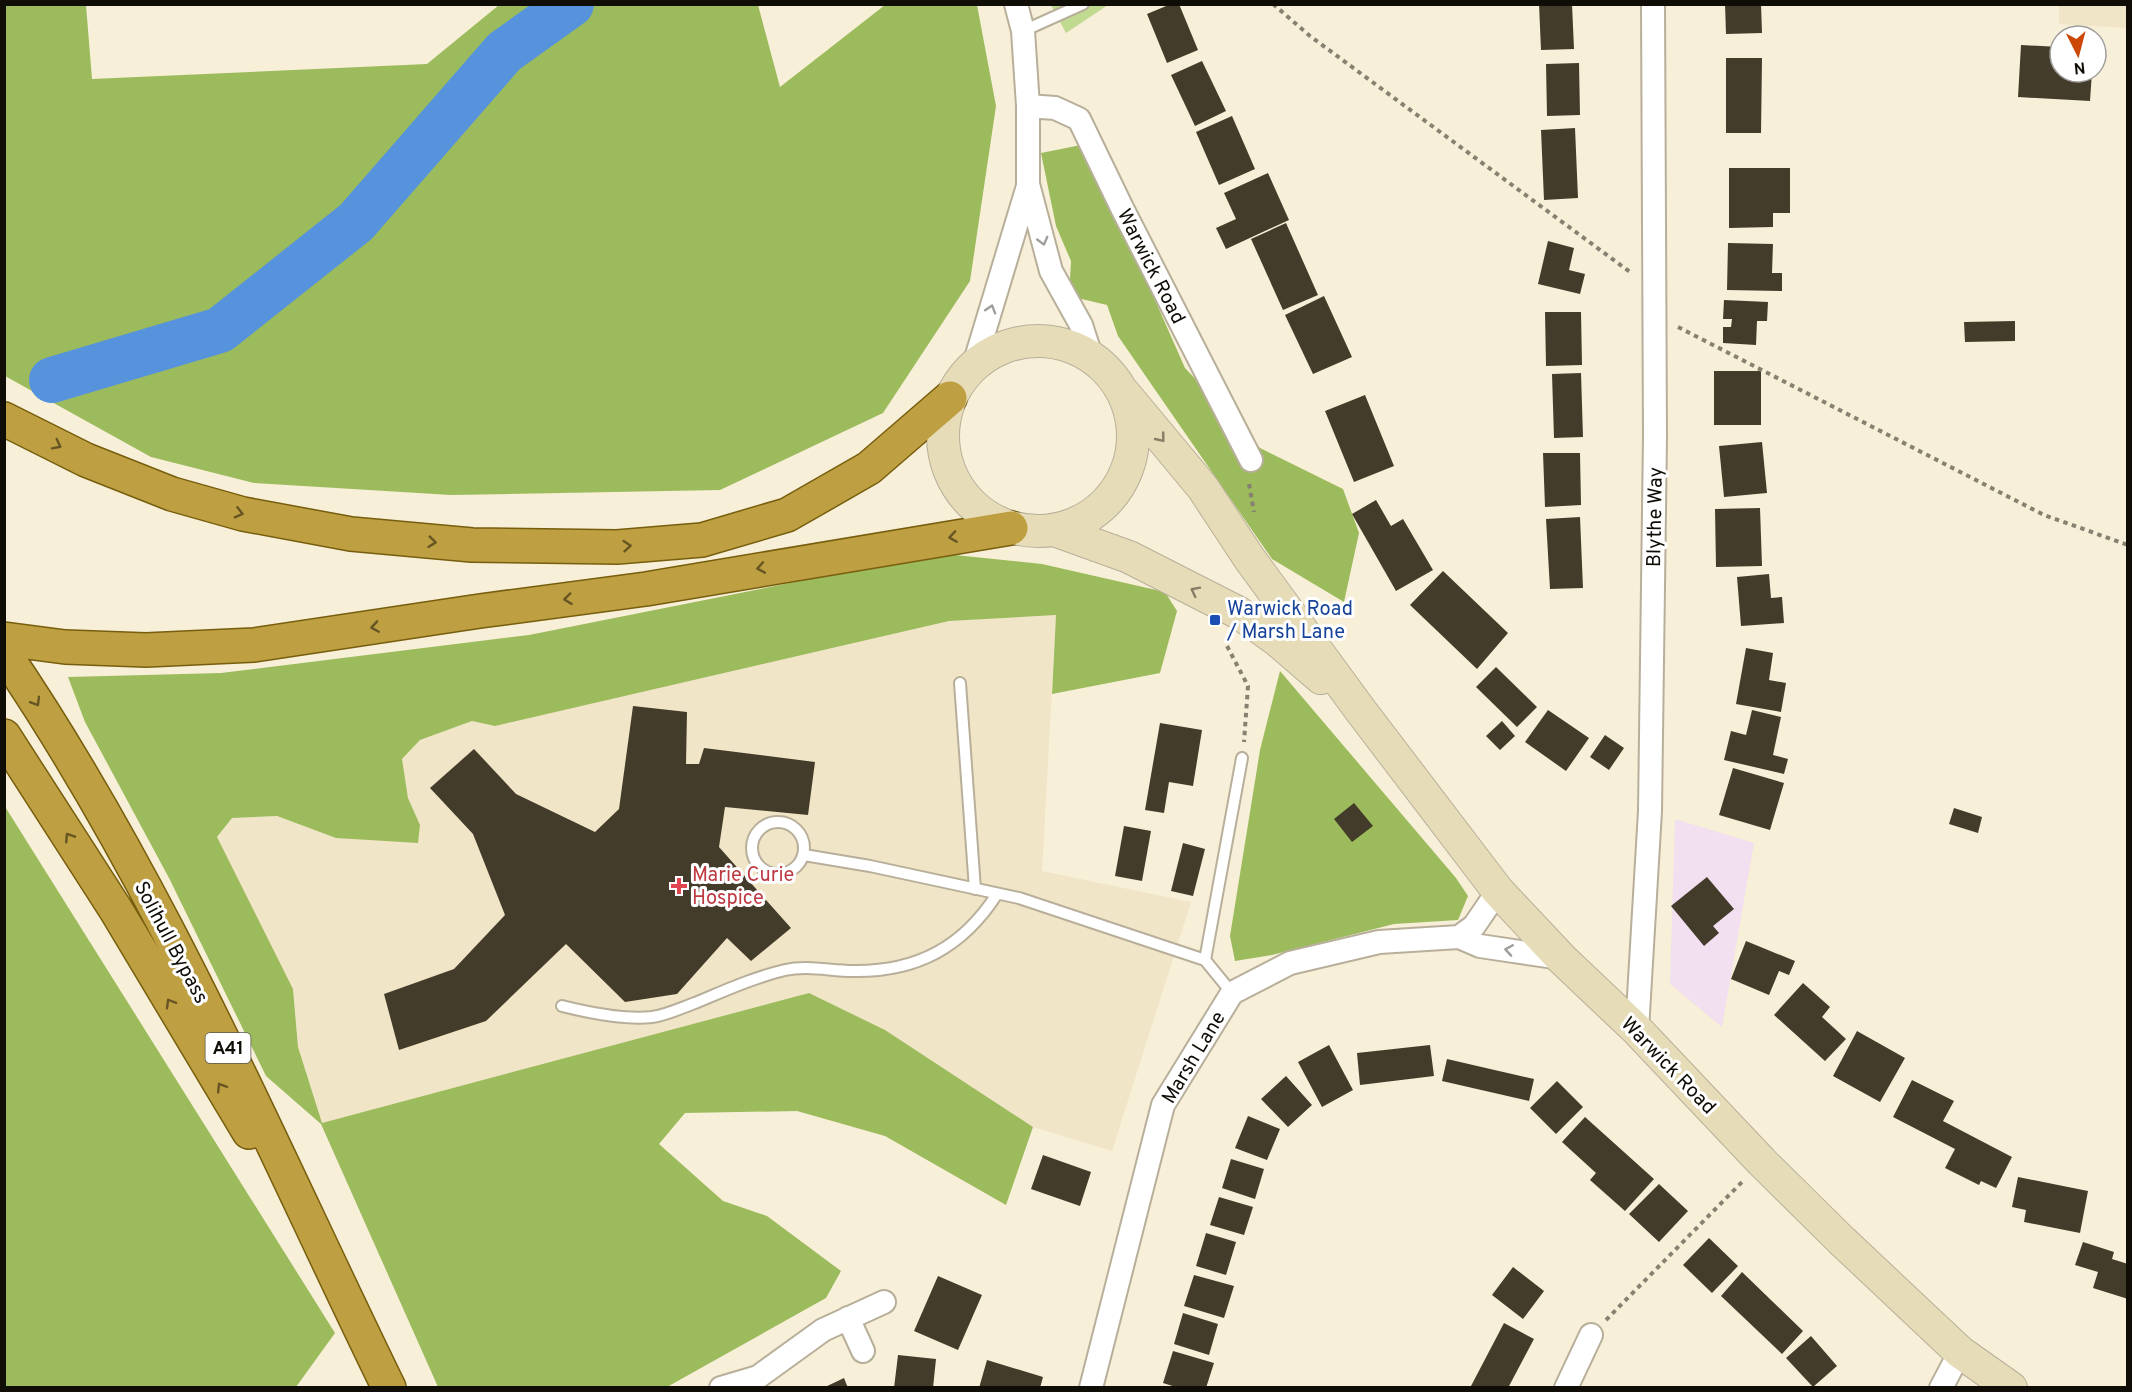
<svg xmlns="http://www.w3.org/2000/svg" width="2132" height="1392" viewBox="0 0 2132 1392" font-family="Overpass,sans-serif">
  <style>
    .commercial { fill: #f2dfef }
    .built { fill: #f1e5c7 }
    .green { fill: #c0da90 }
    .forest { fill: #9cbb5c }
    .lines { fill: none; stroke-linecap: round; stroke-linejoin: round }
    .river { stroke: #5793dd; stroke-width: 46 }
    .building { fill: #443c2a }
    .service-casing { stroke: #b8af9a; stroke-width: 14 }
    .minor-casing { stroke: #b8af9a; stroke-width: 26 }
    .secondary-casing { stroke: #b8af9a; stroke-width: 34 }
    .trunk-casing { stroke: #775e0e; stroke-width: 36 }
    .path { stroke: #878172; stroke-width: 4; stroke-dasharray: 4.5 4.5; stroke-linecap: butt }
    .service { stroke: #fff; stroke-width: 10 }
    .minor { stroke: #fff; stroke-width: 22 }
    .secondary { stroke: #e7dcb8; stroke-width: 32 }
    .trunk { stroke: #bea042; stroke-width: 33 }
    .oneway { stroke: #9f9e9b }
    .oneway2 { stroke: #867f68 }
    .oneway3 { stroke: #675624 }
    .transit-dot { fill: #1a4fb4; stroke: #fff; stroke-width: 2 }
    .health-dot { fill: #e0444e; stroke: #fff; stroke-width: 2 }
    .labels { text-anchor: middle; stroke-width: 6; stroke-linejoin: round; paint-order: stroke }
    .shield { fill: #fff; stroke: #585651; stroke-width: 1.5 }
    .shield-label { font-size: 18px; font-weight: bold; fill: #100d06 }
    .street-label { font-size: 20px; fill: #100d06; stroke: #fff }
    .transit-label { font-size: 20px; fill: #164399; stroke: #fff; text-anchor: start }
    .health-label { font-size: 20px; fill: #be3a42; stroke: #fff; text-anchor: start }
  </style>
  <rect width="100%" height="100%" fill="#f8efd8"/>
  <path class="commercial" d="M 1675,819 L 1754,843 L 1722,1027 L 1670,984 Z"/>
  <path class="built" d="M 2059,5 L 2127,5 L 2127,28 L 2059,24 Z
    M 1056,615 L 1042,871 L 1191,902 L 1112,1151 L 1033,1127 L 885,1030 L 809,993 L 321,1124 L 298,1047 L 293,989 L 217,838 L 232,818 L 277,816 L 336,838 L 420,825 L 408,798 L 402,759 L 420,740 L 472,721 L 495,726 L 949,621 Z"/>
  <path class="green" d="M 1051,5 L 1108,5 L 1066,33 Z"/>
  <path class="forest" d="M 5,4 L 86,5 L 92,79 L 427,64 L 499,5 L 758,5 L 780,87 L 885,5 L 977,5 L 996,106 L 970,281 L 883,413 L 720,490 L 451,495 L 254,483 L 151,457 L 5,376 Z
    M 1086,144 L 1185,368 L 1260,448 L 1343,489 L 1359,533 L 1344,602 L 1272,559 L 1118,336 L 1107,305 L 1069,296 L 1071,261 L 1056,226 L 1041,153 Z
    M 955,555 L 1042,564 L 1165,592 L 1177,611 L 1160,673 L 1052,694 L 1056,615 L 949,621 L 495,726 L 472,721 L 420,740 L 402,759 L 408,798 L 420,825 L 418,843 L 336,838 L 277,816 L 232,818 L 217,837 L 293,989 L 298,1047 L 322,1123 L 809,993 L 885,1030 L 1033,1127 L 1006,1205 L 885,1136 L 797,1111 L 685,1113 L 659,1144 L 723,1201 L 767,1216 L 841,1271 L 826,1298 L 667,1387 L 438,1387 L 321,1124 L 266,1076 L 169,878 L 85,722 L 68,677 L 221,673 L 529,635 L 810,579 Z
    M 1280,671 L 1456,878 L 1468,896 L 1458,920 L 1394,924 L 1272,955 L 1235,961 L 1230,936 L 1260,750 Z
    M 4,805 L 335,1333 L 296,1387 L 5,1387 Z"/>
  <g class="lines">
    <path class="river" d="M 52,380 L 220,330 L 356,222 L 504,52 L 571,4"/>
  </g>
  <path class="building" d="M 1171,4 L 1179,4 L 1198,50 L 1167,63 L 1147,14 Z
    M 1539,4 L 1572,4 L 1574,49 L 1541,50 Z
    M 1725,4 L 1761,4 L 1762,33 L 1726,34 Z
    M 2021,45 L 2060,47 L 2060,72 L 2092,72 L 2090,101 L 2018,97 Z
    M 1726,58 L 1762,58 L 1761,133 L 1726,133 Z
    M 1202,61 L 1226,111 L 1195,126 L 1171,75 Z
    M 1579,63 L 1580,115 L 1547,116 L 1546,64 Z
    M 1232,116 L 1255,169 L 1219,185 L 1196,132 Z
    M 1575,128 L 1578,198 L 1544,200 L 1541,130 Z
    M 1729,168 L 1790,168 L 1790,213 L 1773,213 L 1773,227 L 1729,228 Z
    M 1268,173 L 1289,220 L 1226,249 L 1216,228 L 1236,219 L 1224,193 Z
    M 1286,223 L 1318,295 L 1283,310 L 1251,239 Z
    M 1548,241 L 1574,248 L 1569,270 L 1585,274 L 1580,294 L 1538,284 Z
    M 1728,243 L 1773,244 L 1772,273 L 1782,273 L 1782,291 L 1727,290 Z
    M 1324,296 L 1352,357 L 1313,374 L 1285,315 Z
    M 1724,300 L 1768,302 L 1767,321 L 1757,321 L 1756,345 L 1723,343 L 1723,327 L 1731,327 L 1732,319 L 1723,319 Z
    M 1545,312 L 1581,312 L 1582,365 L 1546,366 Z
    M 2015,321 L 2015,341 L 1965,342 L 1964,322 Z
    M 1714,371 L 1761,371 L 1761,425 L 1714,425 Z
    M 1581,373 L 1583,437 L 1554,438 L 1552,374 Z
    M 1365,395 L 1394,466 L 1354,482 L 1325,411 Z
    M 1762,442 L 1767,493 L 1724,497 L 1719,446 Z
    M 1543,453 L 1580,453 L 1581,505 L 1545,507 Z
    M 1376,500 L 1391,526 L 1403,519 L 1433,570 L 1396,591 L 1352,514 Z
    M 1760,508 L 1762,566 L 1716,567 L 1715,509 Z
    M 1580,517 L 1583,588 L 1550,589 L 1546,519 Z
    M 1443,571 L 1508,633 L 1477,669 L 1410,605 Z
    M 1769,574 L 1771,598 L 1782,597 L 1784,623 L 1741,626 L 1737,577 Z
    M 1746,648 L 1773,653 L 1769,680 L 1786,683 L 1781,712 L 1736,704 Z
    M 1496,667 L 1537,707 L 1517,727 L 1476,687 Z
    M 633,706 L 687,712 L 686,764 L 699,764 L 704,748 L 815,762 L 808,815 L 725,807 L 719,847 L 791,928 L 751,961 L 727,938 L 677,994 L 625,1002 L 566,944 L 486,1021 L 399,1050 L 384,994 L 454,969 L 505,915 L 473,834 L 430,788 L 474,749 L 516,794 L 595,832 L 619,809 Z
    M 1548,710 L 1589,738 L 1566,771 L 1525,742 Z
    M 1752,710 L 1781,717 L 1773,755 L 1788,759 L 1784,774 L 1724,760 L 1731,731 L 1746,735 Z
    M 1502,721 L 1515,736 L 1500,750 L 1486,736 Z
    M 1160,723 L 1202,730 L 1193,786 L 1169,782 L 1164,813 L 1145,810 Z
    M 1605,735 L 1624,748 L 1609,770 L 1590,757 Z
    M 1733,768 L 1784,783 L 1770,830 L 1719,815 Z
    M 1354,803 L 1373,826 L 1352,842 L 1334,819 Z
    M 1954,808 L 1982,817 L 1978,833 L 1949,824 Z
    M 1124,826 L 1151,831 L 1142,881 L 1115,876 Z
    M 1183,843 L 1205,849 L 1193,896 L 1171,891 Z
    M 1707,877 L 1734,909 L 1713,926 L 1719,933 L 1704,946 L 1671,906 Z
    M 1746,941 L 1795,961 L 1789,975 L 1779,971 L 1769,995 L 1731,979 Z
    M 1803,983 L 1830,1007 L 1822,1017 L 1846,1039 L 1825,1061 L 1774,1015 Z
    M 1857,1031 L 1905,1058 L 1880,1102 L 1833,1076 Z
    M 1329,1045 L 1353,1090 L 1322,1107 L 1298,1062 Z
    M 1430,1045 L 1434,1076 L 1360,1085 L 1357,1053 Z
    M 1447,1059 L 1534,1079 L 1529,1101 L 1442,1081 Z
    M 1286,1076 L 1312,1105 L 1288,1127 L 1261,1099 Z
    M 1912,1080 L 1954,1101 L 1943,1121 L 2012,1157 L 1996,1188 L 1981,1181 L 1979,1185 L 1945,1168 L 1955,1149 L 1893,1117 Z
    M 1557,1081 L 1583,1107 L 1556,1134 L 1530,1108 Z
    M 1248,1116 L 1280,1129 L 1267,1160 L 1235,1148 Z
    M 1585,1117 L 1654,1179 L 1625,1211 L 1590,1180 L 1596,1173 L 1562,1142 Z
    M 1043,1155 L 1091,1172 L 1080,1206 L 1031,1189 Z
    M 1231,1159 L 1264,1169 L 1255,1199 L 1222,1188 Z
    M 2018,1177 L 2088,1191 L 2080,1233 L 2024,1222 L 2026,1210 L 2012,1207 Z
    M 1659,1184 L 1688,1211 L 1659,1242 L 1629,1214 Z
    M 1219,1197 L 1253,1207 L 1244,1235 L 1210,1225 Z
    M 1206,1233 L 1236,1242 L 1226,1275 L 1196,1266 Z
    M 1709,1238 L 1738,1266 L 1712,1293 L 1683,1265 Z
    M 2083,1242 L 2114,1252 L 2112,1259 L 2128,1264 L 2128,1299 L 2093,1288 L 2098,1272 L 2075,1265 Z
    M 1513,1267 L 1544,1291 L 1523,1319 L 1492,1295 Z
    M 1742,1272 L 1803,1331 L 1782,1354 L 1721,1296 Z
    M 1194,1275 L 1234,1286 L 1224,1318 L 1184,1306 Z
    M 938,1276 L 982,1295 L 958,1350 L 914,1331 Z
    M 1183,1313 L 1218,1324 L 1209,1355 L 1174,1344 Z
    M 1504,1323 L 1534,1339 L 1508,1388 L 1474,1388 L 1471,1386 Z
    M 1811,1336 L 1837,1366 L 1813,1387 L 1786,1358 Z
    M 1173,1351 L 1214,1363 L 1206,1388 L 1179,1388 L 1163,1383 Z
    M 898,1355 L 936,1359 L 933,1388 L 894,1388 Z
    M 987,1360 L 1043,1377 L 1040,1388 L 979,1388 Z
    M 844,1378 L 848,1388 L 823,1388 Z"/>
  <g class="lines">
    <defs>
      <path id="service" d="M 1023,31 L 1083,4
        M 960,683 L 975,889
        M752 848a26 26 0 1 1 52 0a26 26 0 1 1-52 0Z
        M 804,855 L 870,866 L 1019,898 L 1205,960
        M 1232,993 L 1205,960 L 1242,758
        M 562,1006 C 590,1013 623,1020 652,1017 C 667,1015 681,1008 695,1003 C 724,991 755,977 785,970 C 808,965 830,971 853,971 C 917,972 963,947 997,894"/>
      <path id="minor" d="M 1016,4 L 1023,31 L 1028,106 L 1028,184 L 1051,271 L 1081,325 L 1091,356
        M 1028,106 L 1055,108 L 1079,119 L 1122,208 L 1251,460
        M 974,365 L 1028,186
        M 1459,937 L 1480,946 L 1561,958
        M 1637,1030 L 1650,811 L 1655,436 L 1653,4
        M 848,1318 L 863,1351
        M 721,1388 L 758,1377 L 823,1330 L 884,1302
        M 1091,1388 L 1163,1105 L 1232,993 L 1290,963 L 1379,942 L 1459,937 L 1474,926 L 1498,891
        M 1566,1388 L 1591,1335
        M 1941,1388 L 1960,1352"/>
      <path id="secondary" d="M943 436a95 95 0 1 1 190 0a95 95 0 1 1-190 0Z
        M 1124,393 L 1203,488 L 1249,558 L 1361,711 L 1498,891 L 1561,958 L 1637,1030 L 1762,1162 L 1841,1240 L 1960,1352 L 2011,1388
        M 1054,530 L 1129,557 L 1239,613 L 1278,641 L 1321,678"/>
      <path id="trunk" d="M 4,419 L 86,460 L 172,494 L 243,514 L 351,534 L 472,545 L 617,547 L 702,540 L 787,515 L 869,468 L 950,398
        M 4,639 L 65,647 L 146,650 L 254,645 L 480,611 L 646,589 L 1011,528
        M 4,653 C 160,882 268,1140 389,1388
        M 4,736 L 116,910 L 249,1132"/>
    </defs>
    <use href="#service" class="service-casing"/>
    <use href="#minor" class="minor-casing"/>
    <use href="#secondary" class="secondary-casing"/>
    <use href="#trunk" class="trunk-casing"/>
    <path class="path" d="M 1273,4 L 1310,36 L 1630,272
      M 1678,327 L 2044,515 L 2128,545
      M 1249,484 L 1254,512
      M 1229,638 L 1226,644 L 1248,686 L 1244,742
      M 1606,1320 L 1742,1182"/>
    <use href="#service" class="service"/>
    <use href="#minor" class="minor"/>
    <use href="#secondary" class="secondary"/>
    <use href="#trunk" class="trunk"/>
  </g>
  <defs><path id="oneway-chevron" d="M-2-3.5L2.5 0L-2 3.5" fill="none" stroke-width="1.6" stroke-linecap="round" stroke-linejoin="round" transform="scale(1.5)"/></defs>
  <g class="oneway">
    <use href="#oneway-chevron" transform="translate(1043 241) rotate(75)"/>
    <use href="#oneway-chevron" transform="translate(991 309) rotate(-73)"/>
    <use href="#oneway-chevron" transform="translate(1509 950) rotate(-171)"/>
  </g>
  <g class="oneway2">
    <use href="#oneway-chevron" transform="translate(1161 438) rotate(51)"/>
    <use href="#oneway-chevron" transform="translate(1195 591) rotate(-153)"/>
  </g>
  <g class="oneway3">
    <use href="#oneway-chevron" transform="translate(57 445) rotate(27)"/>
    <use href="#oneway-chevron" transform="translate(239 513) rotate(14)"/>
    <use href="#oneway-chevron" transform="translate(953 537) rotate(171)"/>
    <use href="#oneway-chevron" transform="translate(432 542) rotate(6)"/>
    <use href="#oneway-chevron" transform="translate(627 546) rotate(-5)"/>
    <use href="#oneway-chevron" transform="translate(761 568) rotate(170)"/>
    <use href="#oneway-chevron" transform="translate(568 599) rotate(173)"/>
    <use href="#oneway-chevron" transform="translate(375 627) rotate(171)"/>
    <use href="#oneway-chevron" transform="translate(36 702) rotate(59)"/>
    <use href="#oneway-chevron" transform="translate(69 837) rotate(-123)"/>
    <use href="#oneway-chevron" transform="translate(170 1003) rotate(-120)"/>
    <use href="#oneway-chevron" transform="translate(221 1087) rotate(-122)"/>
  </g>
  <rect class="transit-dot" x="1209" y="614" width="12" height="12" rx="3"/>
  <path class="health-dot" d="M676 877h6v6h6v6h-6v6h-6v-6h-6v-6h6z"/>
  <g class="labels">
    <rect class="shield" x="205.5" y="1033" width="45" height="30" rx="4.5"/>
    <g class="shield-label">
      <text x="228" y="1054">A41</text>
    </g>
    <g class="street-label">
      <text transform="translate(1152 266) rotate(63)" y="7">Warwick Road</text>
      <text transform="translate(1654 517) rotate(-89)" y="7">Blythe Way</text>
      <text transform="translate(172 942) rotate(62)" y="7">Solihull Bypass</text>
      <text transform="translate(1193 1057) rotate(-59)" y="7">Marsh Lane</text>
      <text transform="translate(1669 1065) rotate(46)" y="7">Warwick Road</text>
    </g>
    <g class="transit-label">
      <text x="1227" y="615">Warwick Road<tspan x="1227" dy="23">/ Marsh Lane</tspan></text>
    </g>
    <g class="health-label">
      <text x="692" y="881">Marie Curie<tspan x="692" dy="23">Hospice</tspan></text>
    </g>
  </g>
  <rect width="2132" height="1392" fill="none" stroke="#100d06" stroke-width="12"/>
  <g transform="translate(2078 54) rotate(174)"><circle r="28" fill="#ffffff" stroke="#9f9e9b" stroke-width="1.5"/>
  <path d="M0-4.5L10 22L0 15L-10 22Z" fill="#cd4707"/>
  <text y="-9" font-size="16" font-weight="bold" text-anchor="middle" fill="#100d06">N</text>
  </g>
</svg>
